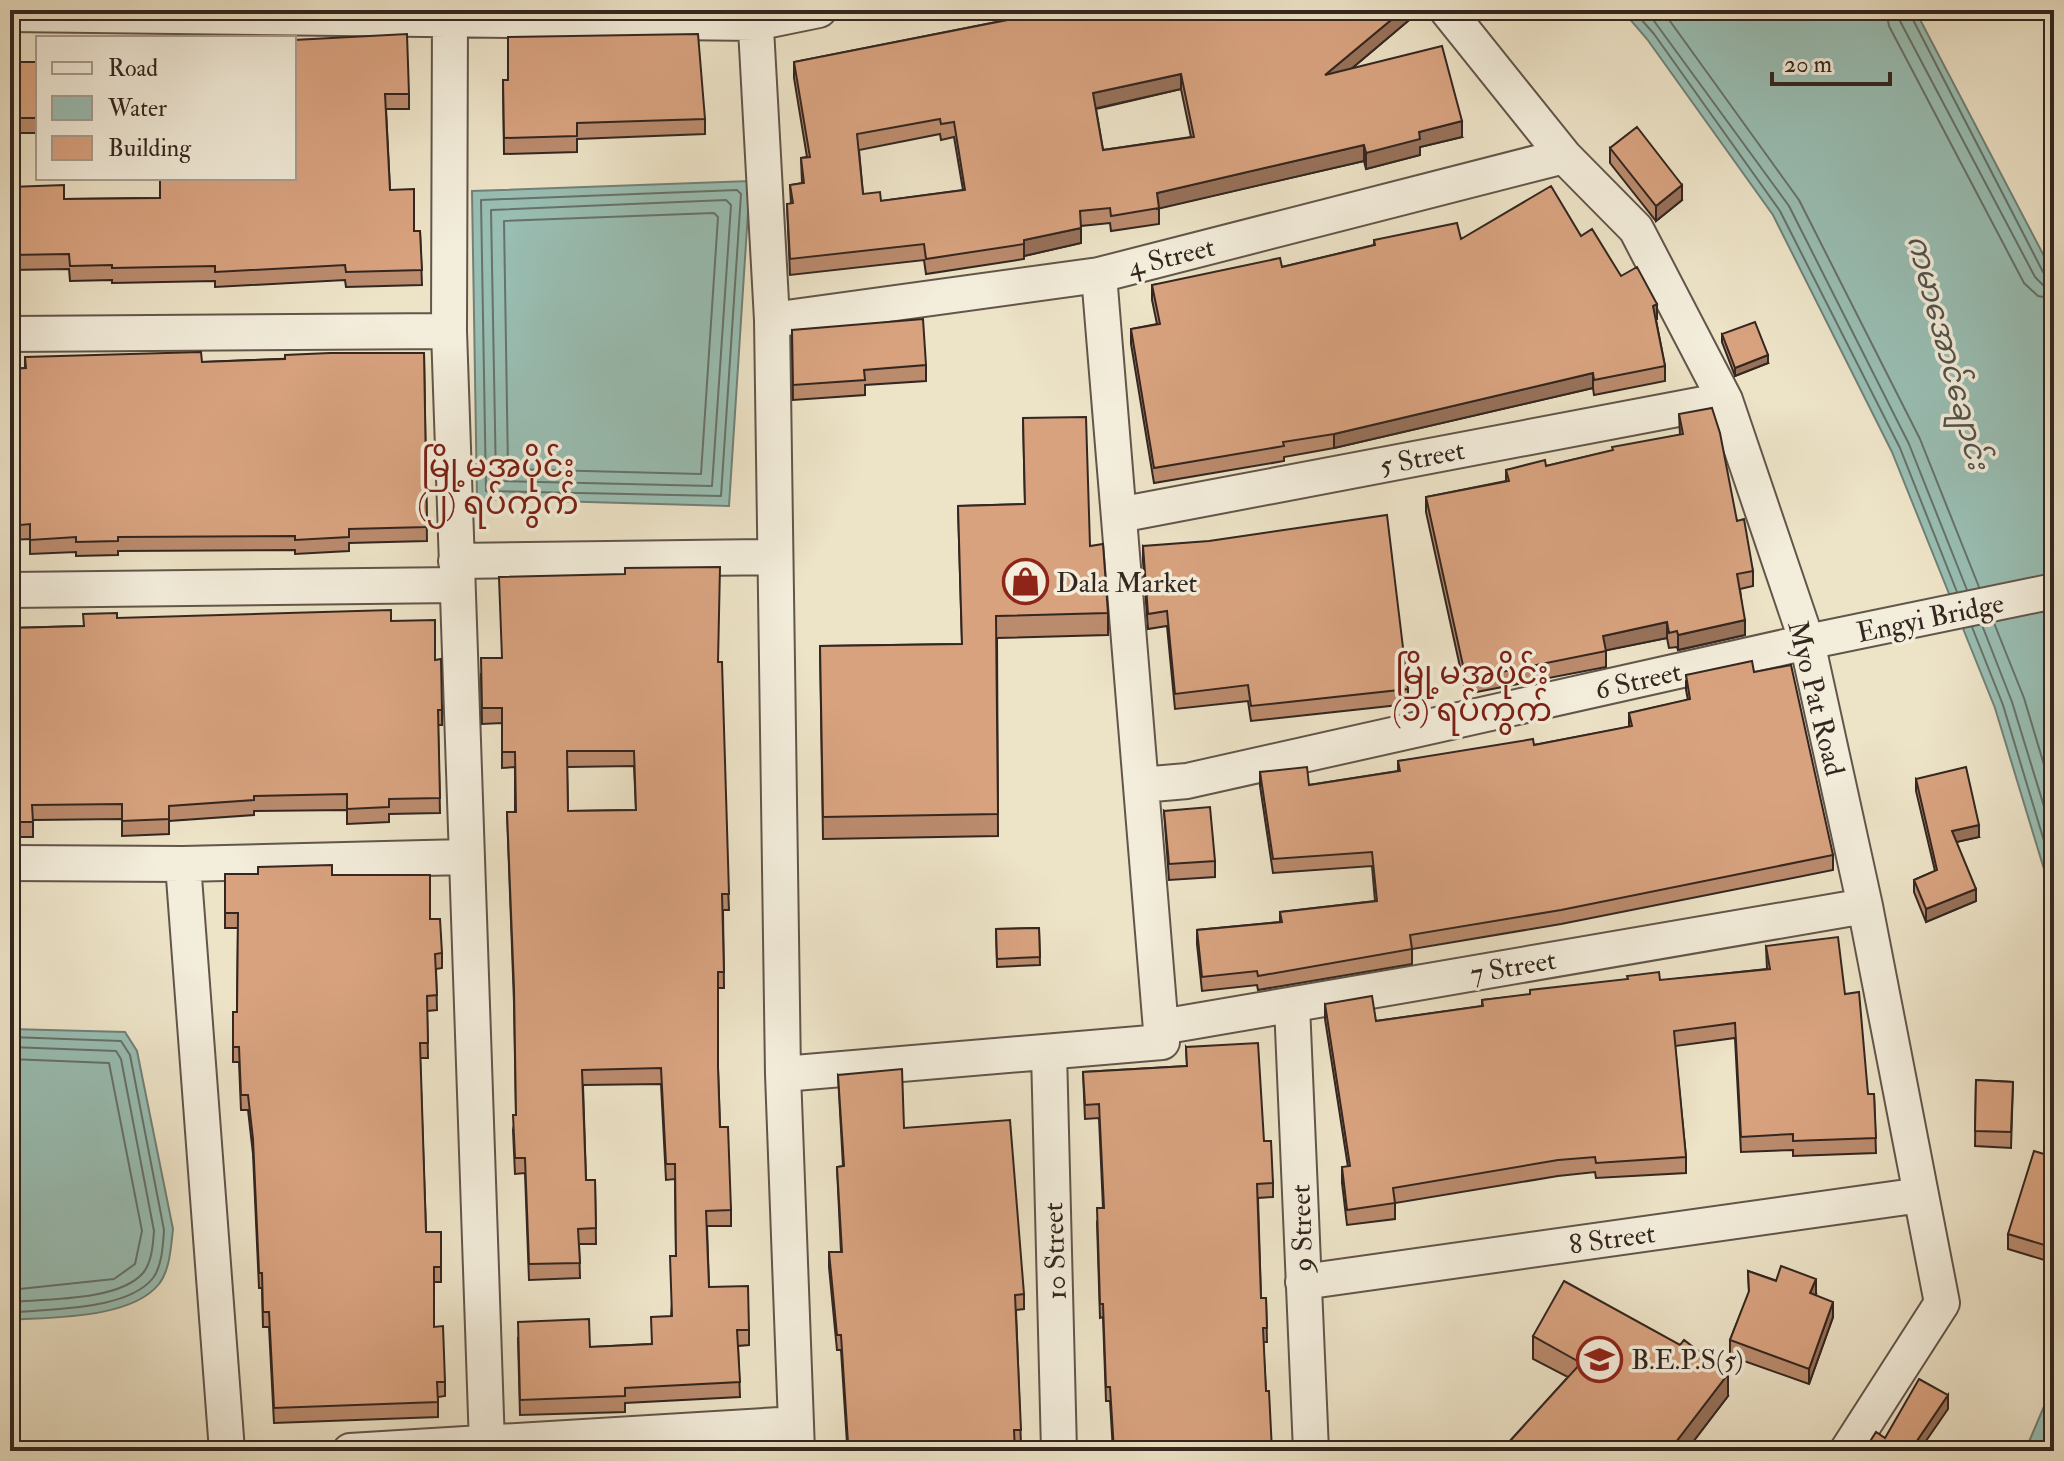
<svg xmlns="http://www.w3.org/2000/svg" width="2064" height="1461" viewBox="0 0 2064 1461" font-family="'IM FELL Double Pica','Noto Sans Myanmar',serif">
  <style>
    .water { fill: #99beb3; stroke: #718178; stroke-width: 2 }
    .lines { fill: none; stroke-linecap: round; stroke-linejoin: round }
    .shore { stroke: #66726a; stroke-width: 2 }
    .street-casing { stroke: #62554a; stroke-width: 38 }
    .street { stroke: #f3eddb; stroke-width: 34 }
    .wall { fill: #ba8b6d; stroke: #342620; stroke-width: 2; fill-rule: evenodd }
    .shaded-wall { fill: #977159; stroke: #342620; stroke-width: 2 }
    .building { fill: #d8a27f; stroke: #342620; stroke-width: 2; fill-rule: evenodd }
    .labels { text-anchor: middle; stroke-width: 7; stroke-linejoin: round; paint-order: stroke }
    .street-label { font-size: 28px; fill: #342620; stroke: #f3eddb }
    .poi-label { font-size: 28px; fill: #342620; stroke: #f3eddb; text-anchor: start }
    .water-label { font-size: 30px; font-style: italic; fill: #52544c; stroke: #f3eddb }
    .quarter-label { font-size: 32px; fill: #7a1f14; stroke: #f3eddb }
  </style>
  <rect width="100%" height="100%" fill="#ede3c7"/>
  <filter id="stains"><feTurbulence type="fractalNoise" baseFrequency=".0025" numOctaves="4"/><feColorMatrix values="0 0 0 0 .2 0 0 0 0 .09 0 0 0 0 .02 0 0 0 .5 -.17"/></filter>
  <radialGradient id="worn" r=".72"><stop offset=".6" stop-color="#630" stop-opacity="0"/><stop offset="1" stop-color="#630" stop-opacity=".3"/></radialGradient>
  <path class="water" d="M 1622,10 L 1915,10 L 2054,275 L 2054,902 L 1995,708 L 1892,452 L 1773,215 L 1647,39 Z
    M 750,181 L 729,506 L 477,499 L 472,191 Z
    M 10,1029 L 125,1032 L 137,1051 L 173,1229 C 171,1246 170,1270 159,1284 C 131,1319 52,1317 10,1320 Z
    M 2054,1383 L 2054,1451 L 2025,1451 Z"/>
  <g class="lines">
    <path class="shore" d="M 1633,10 L 1654,34 L 1780,211 L 1900,448 L 1957,592
      M 1646,10 L 1789,206 L 1909,444 L 1967,590
      M 1662,10 L 1799,200 L 1920,439 L 1979,587
      M 1886,10 L 1889,26 L 2024,283 L 2038,296 L 2054,299
      M 1898,10 L 1900,21 L 2035,277 L 2043,285 L 2054,287
      M 1908,10 L 2043,272 L 2054,277
      M 737,190 L 741,194 L 721,496 L 486,491 L 481,200 Z
      M 726,200 L 731,205 L 712,486 L 496,481 L 491,210 Z
      M 714,213 L 718,217 L 701,474 L 508,469 L 504,221 Z
      M 1994,623 L 2024,698 L 2054,798
      M 1982,625 L 2012,702 L 2054,839
      M 1972,627 L 2003,705 L 2054,874
      M 10,1037 L 121,1041 L 130,1055 L 164,1230 C 163,1245 162,1266 153,1278 C 127,1311 49,1308 10,1313
      M 10,1047 L 116,1051 L 121,1059 L 154,1231 C 153,1244 152,1262 143,1273 C 119,1301 46,1299 10,1302
      M 10,1059 L 109,1063 L 142,1231 L 135,1264 L 114,1279 L 10,1290"/>
    <defs>
      <path id="street" d="M 450,10 L 449,331 L 487,1445
        M 755,10 L 772,320 L 783,1074 L 797,1451
        M 1447,10 L 1564,156 L 1636,229 L 1725,400 L 1807,642 L 1865,906 L 1942,1303 L 1847,1451
        M 10,14 L 755,23 L 819,10
        M 772,320 L 1099,275 L 1564,156
        M 10,334 L 449,331
        M 1119,515 L 1725,400
        M 456,561 L 774,557
        M 10,590 L 457,585
        M 1141,785 L 1187,781 L 1807,642 L 2054,591
        M 10,863 L 183,864 L 465,857
        M 183,864 L 227,1451
        M 1292,1005 L 1311,1451
        M 1161,1027 L 1865,906
        M 1049,1052 L 1059,1451
        M 783,1074 L 1162,1042 L 1099,275
        M 1303,1282 L 1921,1195
        M 350,1451 L 796,1424"/>
    </defs>
    <use href="#street" class="street-casing"/>
    <use href="#street" class="street"/>
  </g>
  <path class="wall" d="M 1058,10 L 1421,10 L 1351,69 L 1462,137 L 1420,147 L 1420,155 L 1366,169 L 1364,161 L 1159,208 L 1159,224 L 1111,231 L 1110,223 L 1081,226 L 1081,243 L 1024,256 L 1024,259 L 926,274 L 924,260 L 790,275 L 787,204 L 791,204 L 790,185 L 802,183 L 801,158 L 807,157 L 794,78 L 794,62 ZM 1181,89 L 1191,137 L 1103,150 L 1096,109 ZM 940,134 L 941,140 L 954,137 L 963,190 L 881,201 L 863,194 L 859,150 Z
    M 294,40 L 409,94 L 409,109 L 386,109 L 390,190 L 414,231 L 420,231 L 422,285 L 346,287 L 345,280 L 215,287 L 215,281 L 112,283 L 112,280 L 70,281 L 69,269 L 10,270 L 10,187 L 64,199 L 160,198 Z
    M 10,62 L 38,62 L 38,133 L 10,133 Z
    M 503,80 L 705,119 L 705,134 L 577,139 L 577,152 L 504,154 Z
    M 1610,148 L 1682,200 L 1656,221 L 1610,163 Z
    M 1581,236 L 1621,276 L 1657,319 L 1656,320 L 1665,366 L 1665,381 L 1594,395 L 1593,388 L 1334,448 L 1284,457 L 1284,461 L 1154,483 L 1131,344 L 1131,329 L 1157,324 L 1152,300 L 1152,285 L 1282,267 L 1374,245 L 1374,240 Z
    M 792,330 L 926,365 L 926,381 L 865,385 L 865,395 L 793,400 Z
    M 1722,334 L 1768,363 L 1735,376 L 1722,342 Z
    M 424,353 L 427,541 L 349,543 L 349,551 L 295,554 L 295,550 L 118,551 L 118,555 L 76,556 L 76,552 L 30,554 L 30,539 L 10,540 L 10,369 L 25,368 L 25,357 L 202,362 Z
    M 1679,414 L 1737,521 L 1753,571 L 1753,586 L 1740,589 L 1745,635 L 1678,650 L 1677,647 L 1669,648 L 1667,638 L 1606,650 L 1606,667 L 1466,694 L 1426,512 L 1426,497 L 1506,481 L 1506,470 L 1546,466 L 1680,435 Z
    M 1023,418 L 1090,546 L 1108,613 L 1108,635 L 997,638 L 998,836 L 823,839 L 820,646 L 962,644 L 958,506 L 1025,504 Z
    M 1143,546 L 1408,689 L 1408,704 L 1251,721 L 1248,701 L 1175,709 L 1167,626 L 1148,629 L 1143,561 Z
    M 117,618 L 391,621 L 435,660 L 442,710 L 442,725 L 438,725 L 440,813 L 389,814 L 389,822 L 347,824 L 347,810 L 254,811 L 254,815 L 169,821 L 169,834 L 122,836 L 122,819 L 33,820 L 33,837 L 10,837 L 10,628 L 83,626 Z
    M 718,662 L 729,910 L 723,910 L 724,988 L 718,988 L 718,1069 L 720,1127 L 731,1210 L 731,1226 L 707,1226 L 709,1287 L 749,1330 L 749,1345 L 738,1346 L 740,1397 L 625,1403 L 625,1412 L 520,1415 L 518,1338 L 590,1347 L 651,1344 L 671,1316 L 676,1256 L 675,1179 L 666,1180 L 661,1084 L 583,1085 L 586,1180 L 595,1180 L 596,1244 L 579,1244 L 580,1278 L 529,1280 L 525,1173 L 515,1174 L 513,1130 L 516,1115 L 514,1003 L 507,812 L 515,812 L 515,767 L 502,768 L 502,723 L 482,724 L 481,674 ZM 634,766 L 636,810 L 568,811 L 567,767 Z
    M 1754,672 L 1833,855 L 1833,870 L 1561,924 L 1412,949 L 1412,964 L 1258,990 L 1257,985 L 1202,991 L 1197,944 L 1197,930 L 1280,922 L 1280,912 L 1375,901 L 1372,866 L 1273,873 L 1260,786 L 1260,772 L 1309,785 L 1398,771 L 1398,761 L 1534,745 L 1629,727 L 1629,713 L 1688,700 L 1686,690 L 1686,675 Z
    M 1916,779 L 1979,837 L 1956,842 L 1976,901 L 1926,922 L 1914,892 L 1914,880 L 1935,871 L 1916,791 Z
    M 1164,811 L 1215,861 L 1215,877 L 1169,880 Z
    M 225,874 L 332,875 L 430,919 L 442,953 L 442,968 L 436,969 L 437,1010 L 427,1011 L 428,1058 L 420,1058 L 421,1088 L 426,1232 L 441,1232 L 441,1282 L 434,1282 L 434,1327 L 445,1382 L 445,1396 L 438,1397 L 438,1417 L 274,1423 L 269,1327 L 263,1327 L 262,1288 L 259,1288 L 253,1154 L 248,1110 L 241,1110 L 239,1062 L 233,1062 L 233,1012 L 237,1012 L 238,928 L 225,928 Z
    M 1039,928 L 1040,965 L 997,967 L 996,929 Z
    M 1766,946 L 1845,994 L 1868,1094 L 1874,1094 L 1876,1153 L 1793,1156 L 1793,1150 L 1741,1152 L 1735,1038 L 1675,1046 L 1686,1157 L 1686,1173 L 1596,1178 L 1595,1172 L 1558,1176 L 1395,1203 L 1395,1219 L 1347,1225 L 1342,1183 L 1342,1167 L 1348,1167 L 1325,1019 L 1325,1004 L 1376,1021 L 1482,1006 L 1482,1000 L 1767,969 Z
    M 1186,1047 L 1264,1141 L 1273,1183 L 1273,1197 L 1258,1198 L 1261,1298 L 1266,1298 L 1267,1342 L 1263,1342 L 1266,1391 L 1272,1451 L 1113,1451 L 1110,1401 L 1106,1401 L 1103,1317 L 1100,1318 L 1097,1222 L 1103,1208 L 1099,1118 L 1085,1119 L 1083,1072 L 1187,1066 Z
    M 838,1075 L 904,1128 L 1024,1294 L 1024,1309 L 1016,1310 L 1021,1445 L 847,1443 L 841,1350 L 837,1350 L 829,1267 L 829,1252 L 841,1252 L 837,1167 L 843,1166 Z
    M 1976,1080 L 2013,1082 L 2011,1148 L 1975,1146 Z
    M 2054,1157 L 2054,1263 L 2008,1249 L 2008,1234 Z
    M 1748,1271 L 1816,1294 L 1815,1295 L 1833,1317 L 1809,1384 L 1730,1356 L 1730,1340 L 1749,1293 Z
    M 1533,1336 L 1728,1396 L 1686,1451 L 1510,1451 L 1510,1441 L 1568,1377 L 1533,1359 Z"/>
  <path class="shaded-wall" d="M 1403,10 L 1421,10 L 1325,91 L 1325,75 Z
    M 1181,74 L 1181,89 L 1093,109 L 1093,93 Z
    M 1462,121 L 1462,137 L 1420,147 L 1420,155 L 1366,169 L 1366,153 L 1419,132 Z
    M 1364,145 L 1364,161 L 1157,209 L 1157,193 Z
    M 1682,185 L 1682,200 L 1656,221 L 1656,206 Z
    M 1081,228 L 1081,243 L 1024,256 L 1024,240 Z
    M 1657,304 L 1657,319 L 1653,321 L 1653,306 Z
    M 1768,355 L 1768,363 L 1735,376 L 1735,368 Z
    M 1593,373 L 1593,388 L 1334,448 L 1334,434 Z
    M 1745,620 L 1745,635 L 1678,650 L 1678,635 Z
    M 1667,622 L 1667,638 L 1603,651 L 1603,636 Z
    M 1979,825 L 1979,837 L 1952,843 L 1952,831 Z
    M 1976,889 L 1976,901 L 1926,922 L 1926,909 Z
    M 1816,1279 L 1816,1294 L 1810,1308 L 1810,1293 Z
    M 1833,1302 L 1833,1317 L 1809,1384 L 1809,1369 Z
    M 1728,1374 L 1728,1396 L 1686,1451 L 1669,1451 Z
    M 1948,1395 L 1948,1409 L 1919,1451 L 1910,1451 Z"/>
  <path class="building" d="M 1058,10 L 1403,10 L 1325,75 L 1442,46 L 1462,121 L 1419,132 L 1420,139 L 1366,153 L 1364,145 L 1157,193 L 1159,208 L 1111,216 L 1110,208 L 1080,211 L 1081,228 L 1024,240 L 1024,244 L 926,259 L 924,244 L 790,259 L 787,204 L 793,203 L 790,185 L 804,183 L 801,158 L 810,157 L 794,62 ZM 1181,74 L 1194,137 L 1103,150 L 1093,93 ZM 940,119 L 941,124 L 954,122 L 965,190 L 881,201 L 880,192 L 863,194 L 857,134 Z
    M 407,34 L 409,94 L 385,94 L 390,190 L 414,189 L 414,231 L 420,231 L 422,270 L 346,272 L 345,265 L 215,272 L 215,266 L 112,268 L 112,265 L 70,266 L 69,254 L 10,255 L 10,187 L 64,185 L 64,199 L 160,198 L 160,178 L 294,178 L 294,40 Z
    M 698,34 L 705,119 L 577,123 L 577,136 L 504,138 L 503,80 L 508,80 L 508,37 Z
    M 10,62 L 38,62 L 38,118 L 10,118 Z
    M 1637,127 L 1682,185 L 1656,206 L 1610,148 Z
    M 1551,186 L 1581,236 L 1592,229 L 1621,276 L 1637,267 L 1657,304 L 1653,306 L 1665,366 L 1594,380 L 1593,373 L 1334,434 L 1283,442 L 1284,446 L 1154,468 L 1131,329 L 1160,324 L 1152,285 L 1280,258 L 1282,267 L 1375,245 L 1374,240 L 1457,223 L 1461,239 Z
    M 923,319 L 926,365 L 864,370 L 865,380 L 793,385 L 792,330 Z
    M 1755,322 L 1768,355 L 1735,368 L 1722,334 Z
    M 201,352 L 202,362 L 285,359 L 285,355 L 330,353 L 424,353 L 427,527 L 349,529 L 349,537 L 295,540 L 295,536 L 118,537 L 118,541 L 76,542 L 76,537 L 30,540 L 30,524 L 10,526 L 10,369 L 26,368 L 25,357 Z
    M 1712,408 L 1720,433 L 1737,521 L 1744,519 L 1753,571 L 1737,574 L 1745,620 L 1678,635 L 1677,631 L 1669,633 L 1667,622 L 1603,636 L 1606,651 L 1466,679 L 1426,497 L 1509,481 L 1506,470 L 1545,460 L 1546,466 L 1613,450 L 1612,447 L 1683,434 L 1679,414 Z
    M 1086,417 L 1090,546 L 1103,544 L 1108,613 L 996,616 L 998,814 L 823,817 L 820,646 L 962,644 L 958,506 L 1025,504 L 1023,418 Z
    M 1387,515 L 1408,689 L 1251,706 L 1248,685 L 1175,694 L 1167,611 L 1148,614 L 1143,546 L 1209,541 Z
    M 720,567 L 718,662 L 722,662 L 729,894 L 722,894 L 724,972 L 718,972 L 718,1067 L 720,1127 L 728,1127 L 731,1210 L 706,1211 L 709,1287 L 748,1286 L 749,1330 L 737,1330 L 740,1382 L 625,1388 L 625,1396 L 520,1400 L 518,1322 L 589,1319 L 590,1347 L 652,1344 L 651,1317 L 672,1316 L 670,1256 L 676,1256 L 675,1164 L 666,1164 L 661,1068 L 582,1070 L 586,1180 L 595,1180 L 596,1228 L 578,1229 L 580,1263 L 529,1264 L 525,1158 L 515,1158 L 513,1115 L 516,1115 L 514,988 L 507,812 L 516,812 L 515,752 L 502,752 L 502,708 L 482,708 L 481,658 L 502,658 L 499,577 L 625,574 L 625,568 ZM 567,751 L 634,751 L 636,810 L 568,811 Z
    M 391,610 L 391,621 L 435,620 L 435,660 L 441,659 L 442,710 L 438,710 L 440,798 L 389,799 L 389,807 L 347,809 L 347,794 L 254,796 L 254,800 L 169,806 L 169,819 L 122,821 L 122,804 L 32,805 L 33,822 L 10,822 L 10,628 L 84,626 L 83,614 L 117,613 L 117,618 Z
    M 1752,661 L 1754,672 L 1791,665 L 1833,855 L 1561,910 L 1410,935 L 1412,949 L 1258,976 L 1257,971 L 1202,977 L 1197,930 L 1282,922 L 1280,912 L 1377,901 L 1372,852 L 1273,859 L 1260,772 L 1307,767 L 1309,785 L 1400,771 L 1398,761 L 1533,739 L 1534,745 L 1632,726 L 1629,713 L 1690,699 L 1686,675 Z
    M 1966,767 L 1979,825 L 1952,831 L 1976,889 L 1926,909 L 1914,880 L 1937,870 L 1916,779 Z
    M 1210,807 L 1215,861 L 1169,864 L 1164,811 Z
    M 332,865 L 332,875 L 430,875 L 430,919 L 440,919 L 442,953 L 435,954 L 437,995 L 427,996 L 428,1043 L 420,1043 L 426,1232 L 441,1232 L 441,1267 L 434,1267 L 434,1327 L 443,1326 L 445,1382 L 437,1382 L 438,1402 L 274,1408 L 269,1312 L 263,1312 L 262,1273 L 259,1273 L 253,1139 L 248,1095 L 241,1095 L 239,1047 L 233,1047 L 233,1012 L 237,1012 L 238,913 L 225,913 L 225,874 L 258,874 L 258,867 Z
    M 1039,928 L 1040,957 L 997,959 L 996,929 Z
    M 1838,937 L 1845,994 L 1859,992 L 1868,1094 L 1874,1094 L 1876,1138 L 1793,1141 L 1793,1134 L 1741,1137 L 1735,1023 L 1674,1031 L 1686,1157 L 1596,1163 L 1595,1157 L 1558,1160 L 1393,1188 L 1395,1203 L 1347,1210 L 1342,1167 L 1350,1166 L 1325,1004 L 1372,996 L 1376,1021 L 1483,1006 L 1482,1000 L 1530,994 L 1530,990 L 1628,979 L 1627,976 L 1659,972 L 1660,980 L 1770,969 L 1766,946 Z
    M 1258,1043 L 1264,1141 L 1271,1141 L 1273,1183 L 1257,1184 L 1261,1298 L 1266,1298 L 1267,1328 L 1263,1328 L 1266,1391 L 1269,1391 L 1272,1451 L 1114,1451 L 1110,1387 L 1106,1387 L 1103,1304 L 1100,1304 L 1097,1208 L 1104,1208 L 1099,1104 L 1085,1105 L 1083,1072 L 1187,1066 L 1186,1047 Z
    M 902,1069 L 904,1128 L 1010,1120 L 1024,1294 L 1015,1295 L 1021,1430 L 1014,1430 L 1015,1451 L 841,1451 L 841,1443 L 848,1443 L 841,1335 L 837,1335 L 829,1252 L 842,1252 L 837,1167 L 844,1166 L 838,1075 Z
    M 1976,1080 L 2013,1082 L 2011,1132 L 1975,1131 Z
    M 2034,1151 L 2054,1157 L 2054,1248 L 2008,1234 Z
    M 1781,1266 L 1816,1279 L 1810,1293 L 1833,1302 L 1809,1369 L 1730,1340 L 1749,1291 L 1748,1271 L 1776,1281 Z
    M 1564,1281 L 1680,1345 L 1684,1340 L 1728,1374 L 1669,1451 L 1521,1451 L 1510,1441 L 1581,1363 L 1533,1336 Z
    M 1919,1379 L 1948,1395 L 1910,1451 L 1864,1451 L 1876,1432 L 1885,1438 Z"/>
  <defs>
    <symbol id="shop-ring" viewBox="-11 -11 22 22"><circle r="9.5" fill="#f3eddb" stroke="#8f2418" stroke-width="1.5"/><path d="M-5-2.5h2.3a2.7 3.5 0 0 1 5.4 0H5L5.5 6h-11ZM-1.5-2.5h3a1.5 2.3 0 0 0-3 0Z" fill="#8f2418"/></symbol>
    <symbol id="school-ring" viewBox="-11 -11 22 22"><circle r="9.5" fill="#f3eddb" stroke="#8f2418" stroke-width="1.5"/><path d="M0-5L7-2L0 1L-7-2ZM-4 1L0 2.5L4 1V4Q0 6-4 4Z" fill="#8f2418"/></symbol>
  </defs>
  <g fill-rule="evenodd">
    <use href="#shop-ring" x="1000" y="556" width="51" height="51"/>
    <use href="#school-ring" x="1574" y="1334" width="51" height="51"/>
  </g>
  <g class="labels">
    <g class="street-label">
      <text transform="translate(1171 256) rotate(-14)" y="10">4 Street</text>
      <text transform="translate(1422 457) rotate(-11)" y="10">5 Street</text>
      <text transform="translate(1930 617) rotate(-12)" y="10">Engyi Bridge</text>
      <text transform="translate(1638 680) rotate(-13)" y="10">6 Street</text>
      <text transform="translate(1817 698) rotate(76)" y="10">Myo Pat Road</text>
      <text transform="translate(1513 966) rotate(-10)" y="10">7 Street</text>
      <text transform="translate(1301 1228) rotate(-92)" y="10">9 Street</text>
      <text transform="translate(1612 1238) rotate(-8)" y="10">8 Street</text>
      <text transform="translate(1054 1251) rotate(-92)" y="10">10 Street</text>
    </g>
    <g class="poi-label">
      <text x="1056" y="592">Dala Market</text>
      <text x="1631" y="1369">B.E.P.S(5)</text>
    </g>
    <g class="water-label">
      <text transform="translate(1948 352) rotate(75)" y="10">ကမာအောင်ချောင်း</text>
    </g>
    <g class="quarter-label">
      <text x="498" y="477">မြို့မအပိုင်း<tspan x="498" dy="37">(၂) ရပ်ကွက်</tspan></text>
      <text x="1472" y="684">မြို့မအပိုင်း<tspan x="1472" dy="37">(၁) ရပ်ကွက်</tspan></text>
    </g>
  </g>
  <rect width="2064" height="1461" fill="none" stroke="#ede3c7" stroke-width="40"/>
  <rect x="12" y="12" width="2040" height="1437" fill="none" stroke="#342620" stroke-width="4"/>
  <rect x="20" y="20" width="2024" height="1421" fill="none" stroke="#342620" stroke-width="2"/>
  <rect x="36" y="36" width="260" height="144" fill="#f3eddb" stroke="#a79d90" stroke-width="2"/>
  <rect x="52" y="62" width="40" height="12" fill="#f3eddb" stroke="#a79d90" stroke-width="2"/>
  <text x="108" y="76" font-size="24" fill="#342620">Road</text>
  <rect x="52" y="96" width="40" height="24" fill="#99beb3" stroke="#a79d90" stroke-width="2"/>
  <text x="108" y="116" font-size="24" fill="#342620">Water</text>
  <rect x="52" y="136" width="40" height="24" fill="#d8a27f" stroke="#a79d90" stroke-width="2"/>
  <text x="108" y="156" font-size="24" fill="#342620">Building</text>
  <path d="M1772 72v12h118v-12" fill="none" stroke="#342620" stroke-width="4"/>
  <text x="1784" y="72" font-size="24" fill="#342620" stroke="#f3eddb" stroke-width="6" paint-order="stroke">20 m</text>
  <rect width="100%" height="100%" filter="url(#stains)"/>
  <rect width="100%" height="100%" fill="url(#worn)"/>
</svg>
